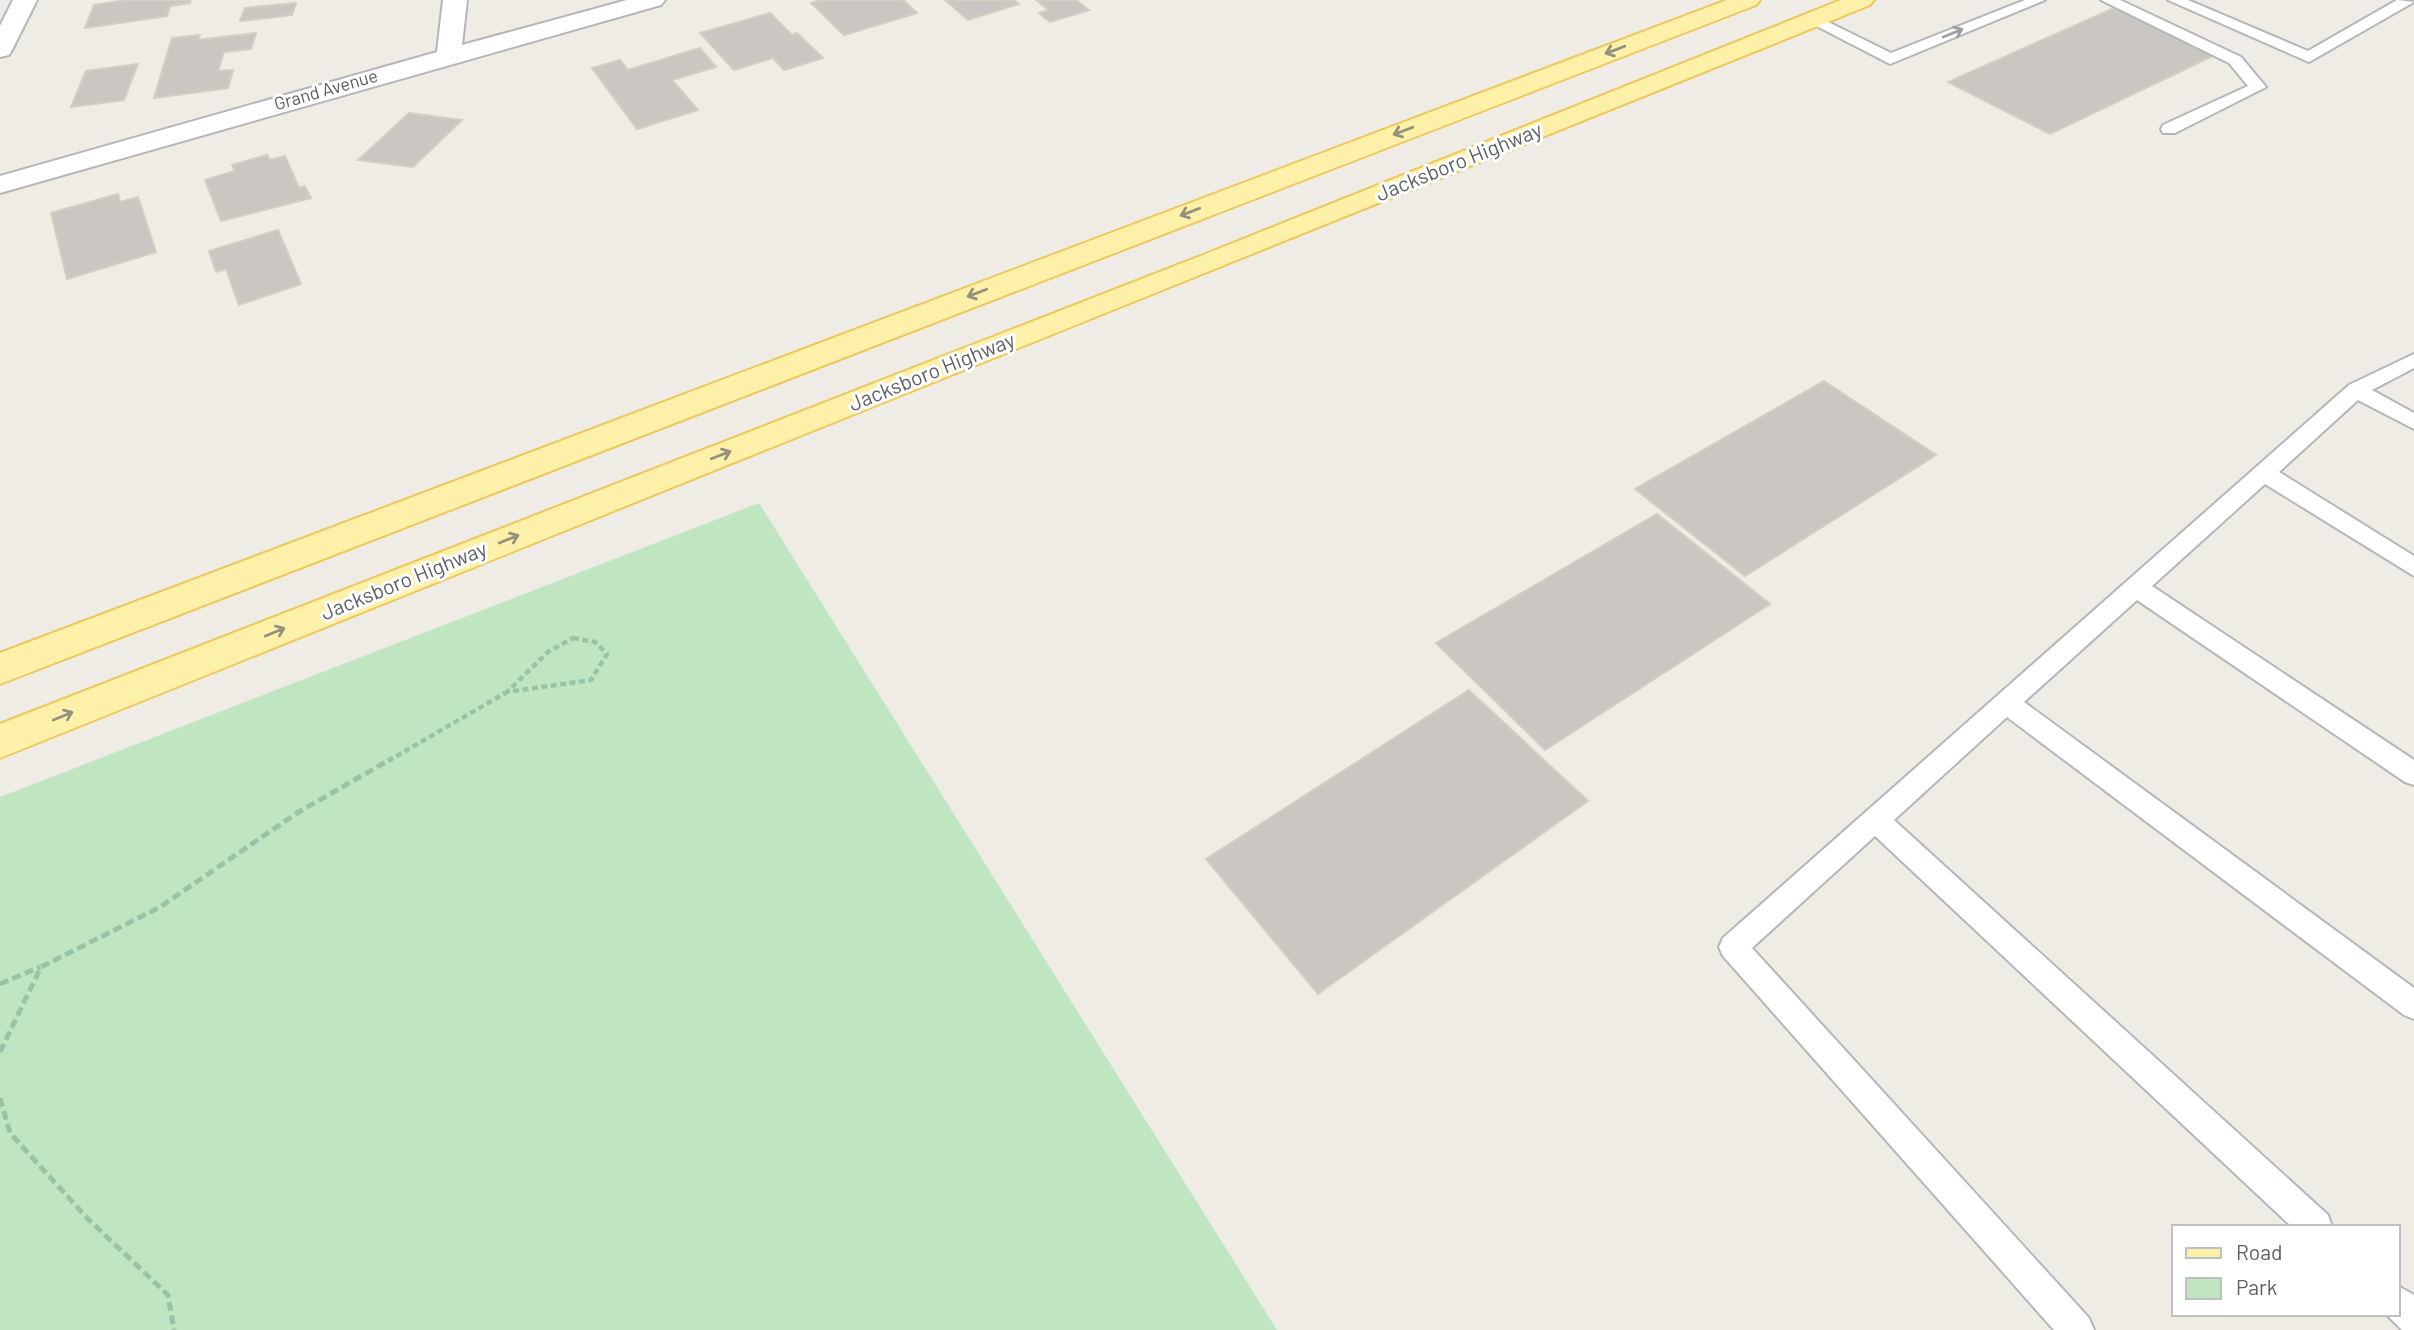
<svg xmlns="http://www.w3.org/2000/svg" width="2414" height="1330" viewBox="0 0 2414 1330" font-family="Barlow,sans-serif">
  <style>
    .green { fill: #c0e5c1 }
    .building { fill: #cac6c1; stroke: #d2cec2; stroke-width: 2 }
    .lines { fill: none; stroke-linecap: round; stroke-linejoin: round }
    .lane-casing { stroke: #b4b6ba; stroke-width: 4 }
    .street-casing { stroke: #b4b6ba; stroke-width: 4 }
    .primary-casing { stroke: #eec85c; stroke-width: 4 }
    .path-far1 { stroke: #98c4a6; stroke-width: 4.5; stroke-dasharray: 6 3.5; stroke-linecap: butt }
    .path { stroke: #98c4a6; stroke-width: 5; stroke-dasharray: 9 4.5; stroke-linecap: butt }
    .lane { fill: #fff; fill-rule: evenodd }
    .street { fill: #fff; fill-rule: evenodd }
    .primary { fill: #fdf1a9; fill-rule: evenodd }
    .oneway { stroke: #9d9fa2 }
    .oneway2 { stroke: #94927c }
    .labels { text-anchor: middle; stroke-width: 6; stroke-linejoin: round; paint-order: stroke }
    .far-street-label { font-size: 18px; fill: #5c5f64; stroke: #fff }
    .street-label { font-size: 21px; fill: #5c5f64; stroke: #fff }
  </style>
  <rect width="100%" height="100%" fill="#eeece4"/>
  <path class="green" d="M 759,503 L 1277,1330 L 0,1330 L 0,797 Z"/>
  <path class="building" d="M 127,0 L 191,0 L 190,3 L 170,6 L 167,16 L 85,28 L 94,5 Z
    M 820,0 L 903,0 L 917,13 L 844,35 L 811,3 Z
    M 945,0 L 1014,0 L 1019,4 L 968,20 Z
    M 1036,0 L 1076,0 L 1089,10 L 1050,22 L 1039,13 L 1049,10 Z
    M 296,3 L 292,15 L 240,21 L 245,8 Z
    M 2116,7 L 2219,53 L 2050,134 L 1948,82 Z
    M 770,13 L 792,35 L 797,33 L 823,58 L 784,70 L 773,58 L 734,70 L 700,33 Z
    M 256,33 L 251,49 L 224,52 L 218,71 L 233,70 L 228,88 L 154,98 L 172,38 L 200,35 L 198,40 Z
    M 700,48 L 716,67 L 672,80 L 698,110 L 637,129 L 592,68 L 620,60 L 628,70 Z
    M 138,64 L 124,100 L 71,107 L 86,71 Z
    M 409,113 L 462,120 L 413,167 L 358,160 Z
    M 267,155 L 270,160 L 285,156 L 299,188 L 305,186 L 311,198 L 221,221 L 205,180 L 235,171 L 232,165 Z
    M 118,194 L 120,202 L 138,197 L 156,252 L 67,279 L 51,213 Z
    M 278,230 L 301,284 L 239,305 L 226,269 L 216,272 L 209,251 Z
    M 1824,381 L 1936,455 L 1745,576 L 1635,489 Z
    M 1657,514 L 1770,604 L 1545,750 L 1436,643 Z
    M 1469,690 L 1588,801 L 1318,994 L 1206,859 Z"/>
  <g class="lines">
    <defs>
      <path id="lane" d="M 2025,0 L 2045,0 L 1890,64 L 1805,20 L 1813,15 L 1818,17 L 1891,53 Z
        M 2101,0 L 2120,0 L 2241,57 L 2266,87 L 2175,133 L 2163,133 L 2161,129 L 2163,125 L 2248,86 L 2229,63 Z
        M 2168,0 L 2188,0 L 2308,51 L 2397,0 L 2414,2 L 2309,62 Z
        M 2414,354 L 2414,368 L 2372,390 L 2414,413 L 2414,429 L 2358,400 L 2279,472 L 2414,556 L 2414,576 L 2265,484 L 2152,586 L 2414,760 L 2414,785 L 2405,782 L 2137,600 L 2024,702 L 2414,988 L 2414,1019 L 2404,1015 L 2007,717 L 1894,820 L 2328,1215 L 2332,1227 L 2292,1227 L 1875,836 L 1752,948 L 2089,1318 L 2094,1330 L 2054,1330 L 1723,956 L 1719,947 L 1723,938 L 2349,385 Z
        M 2398,1286 L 2414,1295 L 2414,1330 L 2402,1330 L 2386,1314 L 2398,1314 Z"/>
      <path id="street" d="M 13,0 L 37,0 L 12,50 L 9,55 L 0,57 L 0,26 Z
        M 443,0 L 467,0 L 462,45 L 627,0 L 665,0 L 661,5 L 0,193 L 0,176 L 437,52 Z"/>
      <path id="primary" d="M 1727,0 L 1760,0 L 1756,5 L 0,684 L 0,653 Z
        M 1841,0 L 1874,0 L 1870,5 L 0,758 L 0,724 L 1203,255 Z"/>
    </defs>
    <use href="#lane" class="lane-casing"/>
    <use href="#street" class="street-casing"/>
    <use href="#primary" class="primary-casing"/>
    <path class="path-far1" d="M 573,638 L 595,642 L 607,654 L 591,680 L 507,692 L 548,652 Z
      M 388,761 L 507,692"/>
    <path class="path" d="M 0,984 L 40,967
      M 0,1052 L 41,967 L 160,907 L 297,813 L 391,759
      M 0,1098 L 10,1133 L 88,1219 L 168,1295 L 174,1330"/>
    <use href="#lane" class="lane"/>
    <use href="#street" class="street"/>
    <use href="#primary" class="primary"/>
  </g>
  <defs><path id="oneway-shaft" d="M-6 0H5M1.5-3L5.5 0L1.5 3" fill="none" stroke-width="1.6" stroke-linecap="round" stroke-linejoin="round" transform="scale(1.75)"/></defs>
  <use class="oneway" href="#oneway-shaft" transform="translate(1953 33) rotate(-22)"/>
  <g class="oneway2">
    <use href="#oneway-shaft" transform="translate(1615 50) rotate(159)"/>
    <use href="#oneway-shaft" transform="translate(1403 131) rotate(159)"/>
    <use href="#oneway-shaft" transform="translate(1190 212) rotate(159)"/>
    <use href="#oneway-shaft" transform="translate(977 293) rotate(159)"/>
    <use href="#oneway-shaft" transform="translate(721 455) rotate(-21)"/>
    <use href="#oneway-shaft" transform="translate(509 539) rotate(-22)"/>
    <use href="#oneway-shaft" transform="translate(275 632) rotate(-22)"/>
    <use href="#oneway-shaft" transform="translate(63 716) rotate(-22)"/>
  </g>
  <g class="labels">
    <g class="far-street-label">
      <text transform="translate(326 90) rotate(-16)" y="6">Grand Avenue</text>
    </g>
    <g class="street-label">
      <text transform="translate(1459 162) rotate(-22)" y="7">Jacksboro Highway</text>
      <text transform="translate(932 372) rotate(-22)" y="7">Jacksboro Highway</text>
      <text transform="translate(404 581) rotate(-22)" y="7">Jacksboro Highway</text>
    </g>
  </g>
  <rect x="2172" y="1225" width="228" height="91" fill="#ffffff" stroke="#bebfc1" stroke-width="2"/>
  <rect x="2186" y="1248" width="35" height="10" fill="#fdf1a9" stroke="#bebfc1" stroke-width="2"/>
  <text x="2236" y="1260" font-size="21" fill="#5c5f64">Road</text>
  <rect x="2186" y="1278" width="35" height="21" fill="#c0e5c1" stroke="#bebfc1" stroke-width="2"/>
  <text x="2236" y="1295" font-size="21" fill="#5c5f64">Park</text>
</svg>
